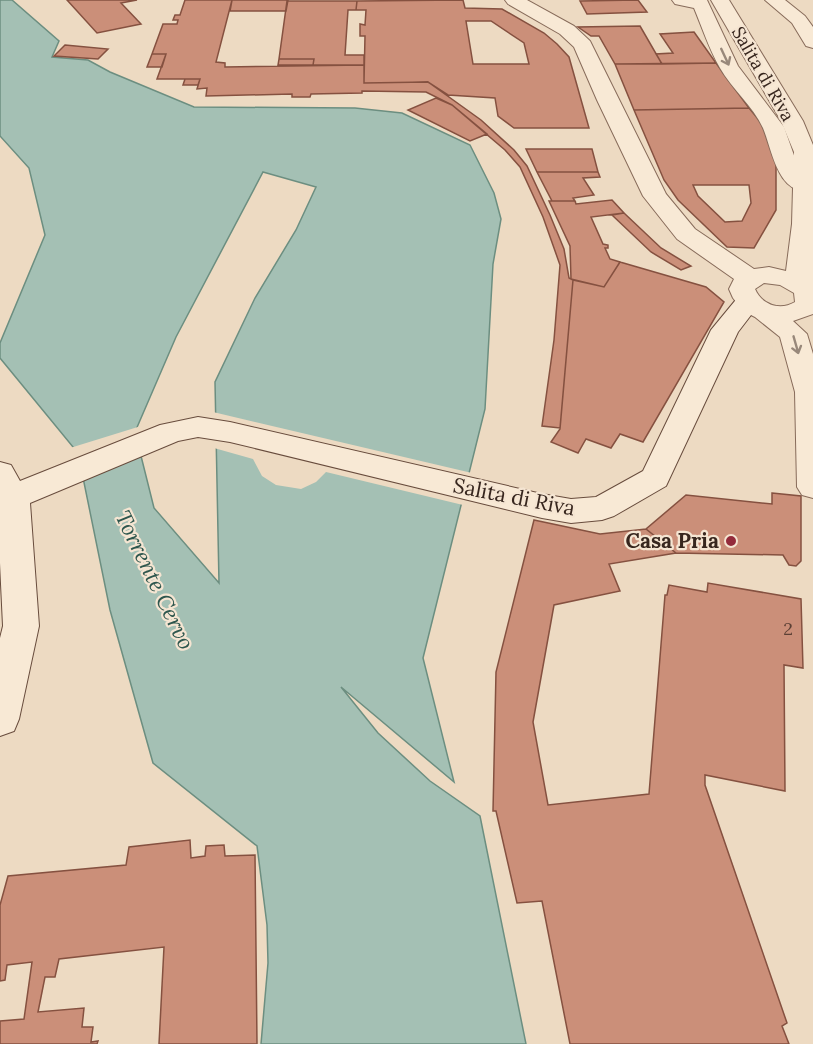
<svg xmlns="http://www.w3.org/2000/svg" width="813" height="1044" viewBox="0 0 813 1044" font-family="Lora,serif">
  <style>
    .water { fill: #a4c0b4; stroke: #6c8e80; stroke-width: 1.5; fill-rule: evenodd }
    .pier { fill: #eddac2 }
    .building { fill: #cb8f79; stroke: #855140; stroke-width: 1.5; fill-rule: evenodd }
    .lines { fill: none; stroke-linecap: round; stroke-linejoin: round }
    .minor-casing { stroke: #876b5a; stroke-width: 2 }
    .tertiary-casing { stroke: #876b5a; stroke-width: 2 }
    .secondary-casing { stroke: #684c3d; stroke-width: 2 }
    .minor { fill: #f8e9d5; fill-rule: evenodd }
    .tertiary { fill: #f8e9d5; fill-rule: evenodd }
    .secondary { fill: #f8e9d5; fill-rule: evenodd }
    .oneway { stroke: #98887a }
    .poi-dot { fill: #942b3b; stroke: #f5e5d2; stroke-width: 2 }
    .labels { text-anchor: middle; stroke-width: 4.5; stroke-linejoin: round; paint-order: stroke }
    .far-street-label { font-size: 18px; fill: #37261e; stroke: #f5e5d2 }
    .number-label { font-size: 18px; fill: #5c4035 }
    .street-label { font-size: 21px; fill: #37261e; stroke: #f5e5d2 }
    .poi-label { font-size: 21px; font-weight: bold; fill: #37261e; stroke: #f5e5d2; text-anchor: end }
    .water-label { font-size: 22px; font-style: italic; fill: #2d564d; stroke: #f5e5d2 }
  </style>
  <rect width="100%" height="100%" fill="#eddac2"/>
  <path class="water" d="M 0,0 L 12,0 L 59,41 L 52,57 L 88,60 L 110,72 L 194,107 L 355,108 L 402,113 L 470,145 L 494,193 L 501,219 L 493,264 L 485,409 L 423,658 L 454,782 L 341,687 L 378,733 L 430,781 L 480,816 L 526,1044 L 261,1044 L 268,963 L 267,925 L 257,846 L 153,763 L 110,610 L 78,453 L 0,358 L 0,343 L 45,235 L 29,168 L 0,136 ZM 263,172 L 316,187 L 296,230 L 255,298 L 215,382 L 219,583 L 154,508 L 135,432 L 176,337 Z"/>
  <path class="pier" d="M 213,412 L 472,473 L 463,505 L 326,472 L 316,482 L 301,489 L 276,485 L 262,476 L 253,459 L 214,448 Z
    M 141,426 L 139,432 L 143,450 L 79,471 L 76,454 L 70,448 Z"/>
  <path class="building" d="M 67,0 L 137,0 L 121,3 L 141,24 L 97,33 Z
    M 185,0 L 232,0 L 216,62 L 225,63 L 225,67 L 364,65 L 364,83 L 428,82 L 481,120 L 514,150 L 527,166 L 550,215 L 564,249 L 569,278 L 573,280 L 560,428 L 542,426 L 554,340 L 560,265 L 543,217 L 520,167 L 505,150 L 452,105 L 426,92 L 362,91 L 362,93 L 311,94 L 310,97 L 292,97 L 292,94 L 206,96 L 207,88 L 197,89 L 200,79 L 157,79 L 166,54 L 152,54 L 163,24 L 177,24 L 178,20 L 173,20 L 175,15 L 180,15 Z
    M 232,0 L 288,0 L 286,11 L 230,11 Z
    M 463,0 L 465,8 L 502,9 L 544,33 L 557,44 L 569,57 L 589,128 L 514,128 L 498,116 L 495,98 L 448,95 L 428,82 L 364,83 L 365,36 L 360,36 L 360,24 L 365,25 L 366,10 L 356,10 L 357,1 ZM 466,21 L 491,21 L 524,43 L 529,64 L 473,64 Z
    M 638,0 L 647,12 L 587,14 L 580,1 Z
    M 287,1 L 357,1 L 356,10 L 348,10 L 345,55 L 364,55 L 364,65 L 313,65 L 314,59 L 279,59 Z
    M 640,26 L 662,64 L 615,64 L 599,36 L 591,36 L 578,27 Z
    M 694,32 L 716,63 L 662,64 L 656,54 L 673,53 L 660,34 Z
    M 65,45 L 108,49 L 98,59 L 54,56 Z
    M 152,54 L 166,54 L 162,67 L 147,67 Z
    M 279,59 L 314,59 L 313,65 L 278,65 Z
    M 716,63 L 749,108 L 634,110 L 615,64 Z
    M 185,79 L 200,79 L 198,85 L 183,85 Z
    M 436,98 L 452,105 L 487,134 L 470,141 L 408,110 Z
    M 749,108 L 769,132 L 776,149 L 776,210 L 754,248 L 727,247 L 678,200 L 664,180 L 634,110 ZM 693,185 L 749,185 L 751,203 L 742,221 L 725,222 L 698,196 Z
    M 526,149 L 592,149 L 598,172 L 537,172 Z
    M 537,172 L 598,172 L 600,177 L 583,178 L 594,195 L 573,198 L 575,201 L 552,201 Z
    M 612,200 L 624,213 L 591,217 L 603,244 L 608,245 L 608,248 L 605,248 L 610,259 L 620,262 L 604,287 L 571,279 L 570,246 L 549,201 L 575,201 L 576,204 Z
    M 624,213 L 661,248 L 691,266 L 681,270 L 651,252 L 612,215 Z
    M 620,262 L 706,287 L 724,302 L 643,442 L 620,434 L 611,448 L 586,439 L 578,453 L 551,442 L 560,429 L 573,280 L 604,287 Z
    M 772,493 L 801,496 L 801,561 L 796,566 L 789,565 L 783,555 L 676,553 L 646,529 L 686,495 L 772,504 Z
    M 534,520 L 600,534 L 646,529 L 676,553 L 609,564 L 620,591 L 554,605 L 533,722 L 548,805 L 649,794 L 665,595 L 667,595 L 669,585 L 707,592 L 708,583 L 801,599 L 803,668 L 784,665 L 785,791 L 705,775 L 705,785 L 787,1023 L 782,1026 L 789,1044 L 570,1044 L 542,901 L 517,903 L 496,811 L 493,811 L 496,672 Z
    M 190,840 L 191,858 L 205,856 L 206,846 L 224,845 L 225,856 L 255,855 L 257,1044 L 159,1044 L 164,947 L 59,959 L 55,977 L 45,977 L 38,1012 L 84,1008 L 82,1027 L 93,1027 L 91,1042 L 98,1041 L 97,1044 L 0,1044 L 0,1021 L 24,1019 L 32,962 L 7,965 L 5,980 L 0,981 L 0,905 L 8,876 L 126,865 L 129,847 Z"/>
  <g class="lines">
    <defs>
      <path id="minor" d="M 672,0 L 707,0 L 738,66 L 784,127 L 797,164 L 813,181 L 812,190 C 778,198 772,149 763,128 C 753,106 732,89 720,68 C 709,49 702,27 694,8 L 675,4 Z
        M 765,0 L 785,0 L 805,16 L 813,27 L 813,48 L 806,46 L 792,23 Z"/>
      <path id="tertiary" d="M 505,0 L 527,0 L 574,26 L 590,41 L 666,194 L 695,229 L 754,269 L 769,267 L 786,271 L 792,224 L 794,152 L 781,121 L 711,0 L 729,0 L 803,121 L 813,145 L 813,314 L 793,321 L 807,334 L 813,354 L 813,498 L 802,495 L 797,487 L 795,392 L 780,337 L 755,317 L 743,311 L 733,298 L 729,289 L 734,279 L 677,239 L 643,196 L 597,100 L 574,47 L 560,34 L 508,4 ZM 764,283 L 780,285 L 794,293 L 795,302 C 780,311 762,305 755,289 Z"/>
      <path id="secondary" d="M 748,294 L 757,296 L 761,302 L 738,332 L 666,486 L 614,516 L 602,520 L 571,523 L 542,518 L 230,442 L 198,437 L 178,441 L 30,503 L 39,626 L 19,719 L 14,731 L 0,736 L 0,638 L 3,626 L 0,563 L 0,462 L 11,465 L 20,481 L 160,425 L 198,417 L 230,422 L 542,494 L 571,499 L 596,497 L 643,471 L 711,330 L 739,296 Z"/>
    </defs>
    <use href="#minor" class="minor-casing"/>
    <use href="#tertiary" class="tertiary-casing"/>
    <use href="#secondary" class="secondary-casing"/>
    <use href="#minor" class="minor"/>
    <use href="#tertiary" class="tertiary"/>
    <use href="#secondary" class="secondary"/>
  </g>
  <defs><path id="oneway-shaft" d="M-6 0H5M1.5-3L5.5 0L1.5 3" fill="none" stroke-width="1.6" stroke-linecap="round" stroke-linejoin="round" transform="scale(1.5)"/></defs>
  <g class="oneway">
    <use href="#oneway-shaft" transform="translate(725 57) rotate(65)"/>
    <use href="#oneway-shaft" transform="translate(796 345) rotate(74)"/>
  </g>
  <circle class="poi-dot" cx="731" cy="541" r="6"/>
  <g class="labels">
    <g class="far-street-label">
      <text transform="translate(763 74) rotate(60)" y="6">Salita di Riva</text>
    </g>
    <g class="number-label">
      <text x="788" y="635">2</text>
    </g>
    <g class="street-label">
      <text transform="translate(514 497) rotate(11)" y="7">Salita di Riva</text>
    </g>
    <g class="poi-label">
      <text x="719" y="548">Casa Pria</text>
    </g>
    <g class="water-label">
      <text transform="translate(155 580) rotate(64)" y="8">Torrente Cervo</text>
    </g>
  </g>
</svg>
